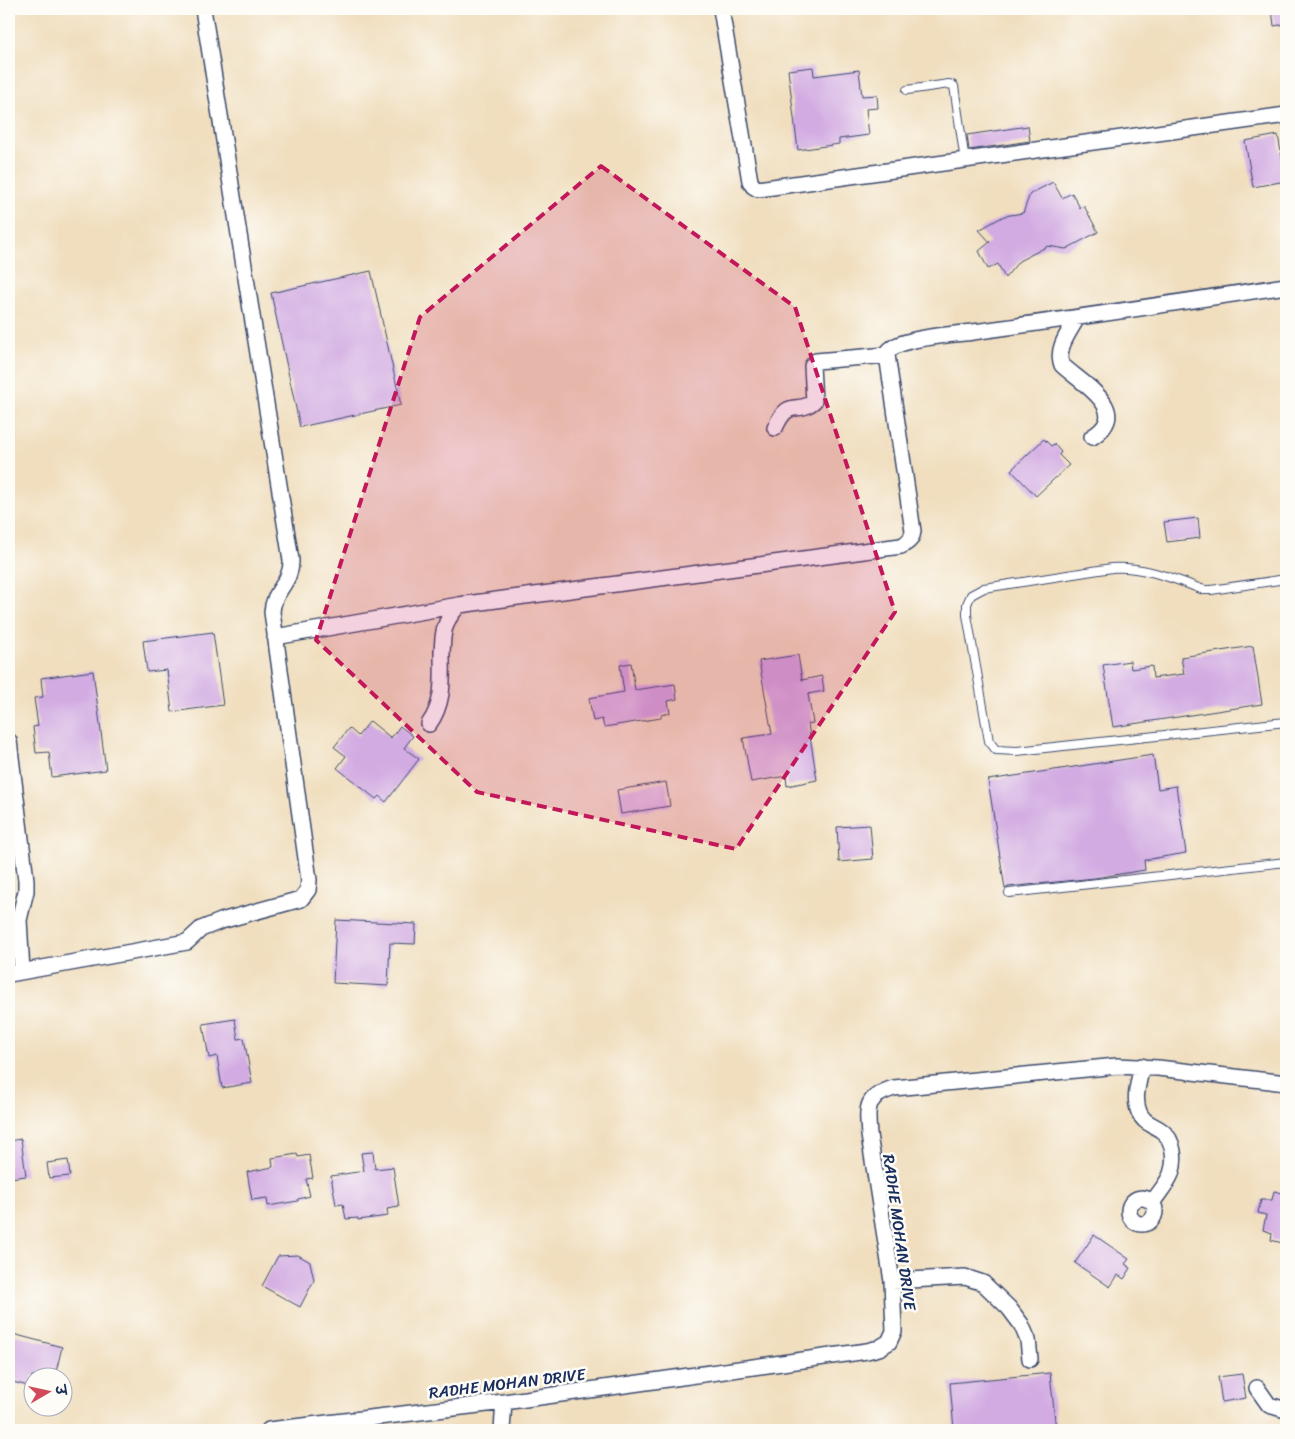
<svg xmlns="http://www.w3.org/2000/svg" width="1295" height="1439" viewBox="0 0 1295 1439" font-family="Sriracha,'Playpen Sans Deva',sans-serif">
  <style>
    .building { fill: #d2abe2 }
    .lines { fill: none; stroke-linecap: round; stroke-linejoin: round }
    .lane-casing { stroke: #3b496c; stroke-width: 10 }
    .street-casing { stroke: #3b496c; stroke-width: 18 }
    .lane { stroke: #fff; stroke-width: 8 }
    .street { stroke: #fff; stroke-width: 15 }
    .marked { fill: #c2185b; fill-opacity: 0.2; stroke: #c2185b; stroke-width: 4; stroke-dasharray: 10 6; stroke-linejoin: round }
    .labels { text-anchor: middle; stroke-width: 5; stroke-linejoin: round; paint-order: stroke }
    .street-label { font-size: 16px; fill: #1b2f5e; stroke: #fdfcf7 }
  </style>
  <rect width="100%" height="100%" fill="#fdfcf7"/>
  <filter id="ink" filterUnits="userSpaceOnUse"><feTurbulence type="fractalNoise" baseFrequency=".02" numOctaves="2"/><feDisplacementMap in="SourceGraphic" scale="10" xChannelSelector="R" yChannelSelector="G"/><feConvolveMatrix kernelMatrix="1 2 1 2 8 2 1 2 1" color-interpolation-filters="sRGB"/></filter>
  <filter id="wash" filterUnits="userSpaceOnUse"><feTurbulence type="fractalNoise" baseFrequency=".0096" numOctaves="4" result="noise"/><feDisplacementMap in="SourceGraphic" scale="20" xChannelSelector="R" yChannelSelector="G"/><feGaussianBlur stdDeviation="1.12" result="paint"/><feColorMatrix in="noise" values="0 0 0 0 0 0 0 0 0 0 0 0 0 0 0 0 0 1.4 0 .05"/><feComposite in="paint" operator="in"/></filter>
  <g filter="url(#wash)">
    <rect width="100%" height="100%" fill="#f0debe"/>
    <g id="blocks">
      <path class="building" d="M 1272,9 L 1286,9 L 1286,24 L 1274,26 Z
        M 813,67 L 814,76 L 859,70 L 862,96 L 877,95 L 878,108 L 866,109 L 869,135 L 839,139 L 839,144 L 798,150 L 788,70 Z
        M 1028,126 L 1030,141 L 969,150 L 967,135 Z
        M 1278,135 L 1286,181 L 1253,187 L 1245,141 Z
        M 1053,182 L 1062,198 L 1072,193 L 1080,208 L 1084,206 L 1098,232 L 1066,249 L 1048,246 L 1019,261 L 1005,278 L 998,264 L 988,269 L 979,251 L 990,242 L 979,230 L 1004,216 L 1023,213 L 1030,194 Z
        M 371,271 L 401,405 L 300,427 L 271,293 Z
        M 1044,439 L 1051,446 L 1054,444 L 1061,452 L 1059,455 L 1069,465 L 1036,496 L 1011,470 Z
        M 1198,518 L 1200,538 L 1167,542 L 1164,522 Z
        M 213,632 L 223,705 L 172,712 L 167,670 L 147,672 L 143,641 Z
        M 1253,646 L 1262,704 L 1113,727 L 1103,665 L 1130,661 L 1131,669 L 1152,666 L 1153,678 L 1184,674 L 1181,657 Z
        M 798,655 L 802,680 L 822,676 L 824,691 L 808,694 L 813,723 L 808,724 L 817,780 L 787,786 L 786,776 L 751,782 L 743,738 L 772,734 L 759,661 Z
        M 631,663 L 635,690 L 675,684 L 677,699 L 668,701 L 670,713 L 661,715 L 661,718 L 604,727 L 602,719 L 593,721 L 589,698 L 624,692 L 620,665 Z
        M 93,671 L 106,770 L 52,777 L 49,752 L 36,753 L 33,727 L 38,726 L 34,698 L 43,697 L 41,678 Z
        M 370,721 L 391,738 L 400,726 L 413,736 L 404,748 L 419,759 L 386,802 L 379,796 L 376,799 L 337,768 L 346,756 L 334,747 L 349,728 L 358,736 Z
        M 1153,755 L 1158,789 L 1176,786 L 1186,853 L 1144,860 L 1145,870 L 1095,878 L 1008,887 L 1005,889 L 988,780 Z
        M 666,782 L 670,806 L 621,814 L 617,790 Z
        M 870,825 L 873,859 L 839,862 L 837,827 Z
        M 336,920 L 416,924 L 415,944 L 390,943 L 388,986 L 333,983 Z
        M 235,1019 L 238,1039 L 244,1038 L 252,1083 L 222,1088 L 217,1056 L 209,1058 L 203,1024 Z
        M 21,1139 L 26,1176 L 9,1178 L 9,1141 Z
        M 373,1152 L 375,1169 L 393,1167 L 399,1207 L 387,1209 L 388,1216 L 358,1220 L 358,1218 L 346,1219 L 343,1204 L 336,1205 L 331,1176 L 364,1171 L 361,1153 Z
        M 297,1154 L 298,1157 L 309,1155 L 313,1178 L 306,1179 L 310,1196 L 298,1199 L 298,1201 L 268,1206 L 267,1198 L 252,1200 L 247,1172 L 273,1167 L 272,1158 Z
        M 68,1160 L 70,1176 L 49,1178 L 47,1163 Z
        M 1274,1191 L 1286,1194 L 1286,1244 L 1271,1240 L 1272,1233 L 1263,1230 L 1266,1215 L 1258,1213 L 1261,1200 L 1272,1200 Z
        M 1094,1235 L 1129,1259 L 1125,1264 L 1131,1268 L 1124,1279 L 1118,1275 L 1110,1287 L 1075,1263 Z
        M 298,1255 L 310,1262 L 314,1280 L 300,1307 L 262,1286 L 278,1256 Z
        M 9,1333 L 62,1347 L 55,1376 L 32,1376 L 32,1387 L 9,1381 Z
        M 1050,1373 L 1056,1430 L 954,1430 L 950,1383 Z
        M 1242,1374 L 1246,1398 L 1222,1402 L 1218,1377 Z"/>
    </g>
  </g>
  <g filter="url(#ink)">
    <use href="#blocks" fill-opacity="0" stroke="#3b496c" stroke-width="1"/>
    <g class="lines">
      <defs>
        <path id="lane" d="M 907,90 L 949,84 L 954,86 L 965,161
          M 1286,579 L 1211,590 L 1204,590 C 1174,579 1144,566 1112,568 L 984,588 L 971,595 L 967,604 L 967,615 L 989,741 L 996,750 L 1017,751 L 1286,722
          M 1009,893 L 1286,862"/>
        <path id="street" d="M 721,9 L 750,181 L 753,186 L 758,189 L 1286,115
          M 1077,318 C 1070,331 1055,349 1062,365 C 1081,383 1134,411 1092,437
          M 775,428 C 789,396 797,416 814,401 L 812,366 L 816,361 L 887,355
          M 275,637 L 459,605 L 901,546 C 909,542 912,539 913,531 L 887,355 C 888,352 888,351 891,349 C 902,338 956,334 973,332 C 1077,318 1182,302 1286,286
          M 429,724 C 445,702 442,678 442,652 C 443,643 442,633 446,625 C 448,617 454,611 459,605
          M 9,741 L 26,880 L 26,891 L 19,920 L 22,971
          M 9,974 L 187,942 L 201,929 L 221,921 L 301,899 L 308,890 L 309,880 L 272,612 C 273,590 292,583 291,560 L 203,9
          M 1142,1066 C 1139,1081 1133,1098 1139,1112 C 1144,1124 1153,1124 1162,1131 C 1174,1140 1176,1160 1171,1174 C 1167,1184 1158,1194 1152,1203
          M1129 1211a13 13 0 1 1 26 0a13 13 0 1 1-26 0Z
          M 892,1281 L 965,1277 L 983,1283 L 1009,1308 L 1021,1324 L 1028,1340 L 1030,1359
          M 1257,1388 L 1269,1405 L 1286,1410
          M 269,1430 L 504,1402 L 867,1351 L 879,1348 L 889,1342 L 894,1331 L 892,1281 L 869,1135 C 867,1108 864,1097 894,1088 L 1117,1066 L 1158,1068 L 1286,1083
          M 502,1430 L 504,1402"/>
      </defs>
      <use href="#lane" class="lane-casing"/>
      <use href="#street" class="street-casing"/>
      <use href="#lane" class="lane"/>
      <use href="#street" class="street"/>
    </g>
  </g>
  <path class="marked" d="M 601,166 L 795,307 L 895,612 L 736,849 L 477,792 L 316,640 L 420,317 Z"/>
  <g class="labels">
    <g class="street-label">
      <text transform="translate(900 1232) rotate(82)" y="6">RADHE MOHAN DRIVE</text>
      <text transform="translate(507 1383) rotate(-7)" y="6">RADHE MOHAN DRIVE</text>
    </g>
  </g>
  <rect width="1295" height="1439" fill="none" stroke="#fdfcf7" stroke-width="30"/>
  <g transform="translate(48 1392) rotate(81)"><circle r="24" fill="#fdfcf7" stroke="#a3aaba"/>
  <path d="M0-4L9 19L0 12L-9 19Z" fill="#d1495b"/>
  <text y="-8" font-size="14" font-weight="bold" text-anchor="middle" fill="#1b2f5e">उ</text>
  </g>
</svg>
